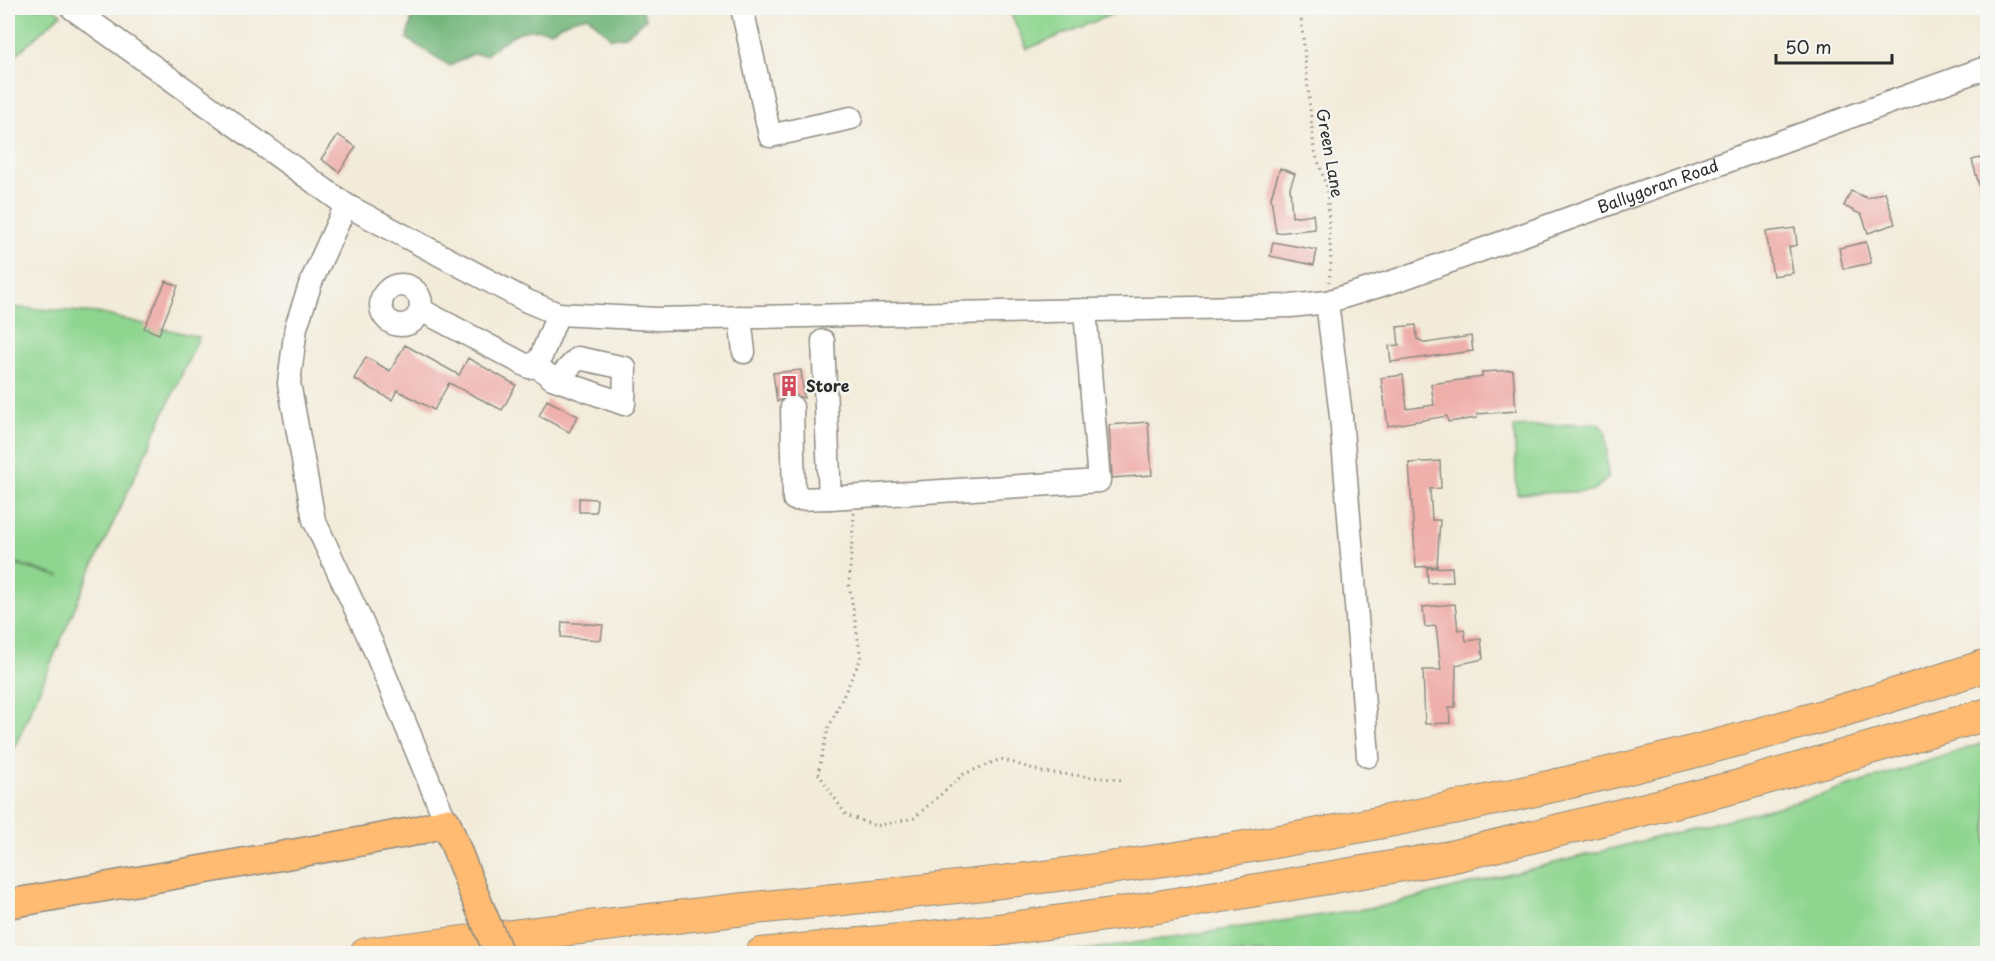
<svg xmlns="http://www.w3.org/2000/svg" width="1995" height="961" viewBox="0 0 1995 961" font-family="'Playpen Sans',sans-serif">
  <style>
    .green { fill: #8ed58f; stroke: #5c805d; stroke-width: 1.5 }
    .forest { fill: #72b67a; stroke: #4e7052; stroke-width: 1.5 }
    .building { fill: #efafab }
    .lines { fill: none; stroke-linecap: round; stroke-linejoin: round }
    .minor-casing { stroke: #8e8b82; stroke-width: 25 }
    .major-casing { stroke: #8e8b82; stroke-width: 31 }
    .highway-casing { stroke: #8e8b82; stroke-width: 34 }
    .path { stroke: #8e8b82; stroke-width: 3; stroke-dasharray: 1.5 4.5; stroke-linecap: butt }
    .minor { stroke: #fff; stroke-width: 22 }
    .major { stroke: #febb71; stroke-width: 28 }
    .highway { stroke: #febb71; stroke-width: 32 }
    .major-bridge-casing { stroke: #8e8b82; stroke-width: 31; stroke-linecap: butt }
    .major-bridge { stroke: #febb71; stroke-width: 28 }
    .labels { text-anchor: middle; stroke-width: 4.5; stroke-linejoin: round; paint-order: stroke }
    .street-label { font-size: 16px; fill: #2b2b2b; stroke: #f6f6f2 }
    .poi-label { font-size: 16px; font-weight: bold; fill: #2b2b2b; stroke: #f6f6f2; text-anchor: start }
  </style>
  <rect width="100%" height="100%" fill="#f6f6f2"/>
  <filter id="ink" filterUnits="userSpaceOnUse"><feTurbulence type="fractalNoise" baseFrequency=".0167" numOctaves="2"/><feDisplacementMap in="SourceGraphic" scale="12" xChannelSelector="R" yChannelSelector="G"/><feConvolveMatrix kernelMatrix="1 2 1 2 8 2 1 2 1" color-interpolation-filters="sRGB"/></filter>
  <filter id="wash" filterUnits="userSpaceOnUse"><feTurbulence type="fractalNoise" baseFrequency=".008" numOctaves="4" result="noise"/><feDisplacementMap in="SourceGraphic" scale="24" xChannelSelector="R" yChannelSelector="G"/><feGaussianBlur stdDeviation="1.35" result="paint"/><feColorMatrix in="noise" values="0 0 0 0 0 0 0 0 0 0 0 0 0 0 0 0 0 1.4 0 .05"/><feComposite in="paint" operator="in"/></filter>
  <g filter="url(#wash)">
    <rect width="100%" height="100%" fill="#f2ebd9"/>
    <path class="green" d="M 8,8 L 53,8 L 61,14 L 8,62 Z
      M 1008,8 L 1127,8 L 1027,49 Z
      M 8,307 L 98,313 L 199,337 L 85,584 L 8,763 L 8,563 L 61,577 L 8,560 Z
      M 1598,423 L 1606,432 L 1608,478 L 1593,491 L 1517,494 L 1514,427 Z
      M 1987,742 L 1987,953 L 1067,953 L 1383,906 L 1809,799 Z"/>
    <path class="forest" d="M 414,8 L 641,8 L 646,19 L 625,36 L 611,38 L 588,16 L 571,20 L 551,31 C 521,25 508,37 486,55 L 473,54 L 450,66 L 407,39 Z"/>
    <g id="blocks">
      <path class="building" d="M 338,135 L 356,147 L 339,172 L 321,159 Z
        M 1980,158 L 1988,162 L 1988,203 L 1984,203 L 1972,160 Z
        M 1280,168 L 1295,174 L 1290,187 L 1292,217 L 1313,214 L 1315,229 L 1276,233 L 1271,197 Z
        M 1851,191 L 1867,198 L 1885,192 L 1895,224 L 1868,233 L 1862,215 L 1844,206 Z
        M 1795,228 L 1797,245 L 1789,247 L 1793,273 L 1773,276 L 1766,232 Z
        M 1273,242 L 1317,250 L 1314,265 L 1270,256 Z
        M 1866,242 L 1871,263 L 1843,269 L 1839,248 Z
        M 166,281 L 178,286 L 159,334 L 144,328 Z
        M 1416,325 L 1417,339 L 1426,343 L 1471,336 L 1473,351 L 1391,362 L 1389,346 L 1399,345 L 1397,327 Z
        M 405,345 L 459,375 L 468,358 L 516,385 L 502,410 L 449,383 L 434,410 L 397,390 L 392,400 L 354,379 L 366,357 L 390,371 Z
        M 801,370 L 804,398 L 791,394 L 777,402 L 773,373 Z
        M 1513,370 L 1516,411 L 1477,414 L 1477,418 L 1448,422 L 1447,416 L 1388,426 L 1381,378 L 1403,375 L 1407,409 L 1434,405 L 1431,384 L 1482,377 L 1482,372 Z
        M 547,400 L 578,416 L 569,432 L 539,416 Z
        M 1148,422 L 1152,475 L 1112,478 L 1109,425 Z
        M 1440,461 L 1441,488 L 1430,489 L 1432,520 L 1440,520 L 1437,566 L 1416,567 L 1409,463 Z
        M 579,498 L 597,499 L 596,512 L 579,512 Z
        M 1452,567 L 1453,582 L 1428,583 L 1427,568 Z
        M 1455,604 L 1458,630 L 1464,629 L 1466,641 L 1481,639 L 1483,659 L 1456,665 L 1455,707 L 1449,707 L 1450,723 L 1425,724 L 1423,670 L 1441,670 L 1436,626 L 1425,627 L 1423,607 Z
        M 562,622 L 603,625 L 601,640 L 561,637 Z"/>
    </g>
  </g>
  <g filter="url(#ink)">
    <use href="#blocks" fill-opacity="0" stroke="#8e8b82" stroke-width="1.5"/>
    <g class="lines">
      <defs>
        <g id="minor">
          <path id="s1" d="M 72,8 L 346,205 L 527,301 L 558,314 L 657,319 L 1291,306 L 1327,302 L 1401,279 L 1988,67"/>
          <path d="M 742,8 L 770,136 L 851,118"/>
          <path d="M 346,205 L 311,282 L 296,327 L 289,383 L 314,520 L 373,646 L 446,822"/>
          <circle cx="401" cy="305" r="20"/>
          <path d="M 1327,302 L 1341,416 L 1368,756"/>
          <path d="M 421,310 L 529,367 L 540,359 L 558,314"/>
          <path d="M 740,317 L 744,352"/>
          <path d="M 823,341 L 830,498 L 1099,481 L 1085,310"/>
          <path d="M 534,364 L 552,378 L 624,404 L 625,368 L 578,358 L 557,380"/>
          <path d="M 792,407 L 794,499 L 830,498"/>
        </g>
        <path id="major" d="M 8,904 L 337,846 L 416,831 L 446,822 L 472,889"/>
        <path id="highway" d="M 366,954 C 492,938 619,923 745,909 C 849,898 954,889 1058,875 C 1374,833 1685,765 1988,665
          M 761,954 L 990,931 L 1134,911 L 1450,857 L 1735,787 L 1988,714"/>
      </defs>
      <use href="#minor" class="minor-casing"/>
      <use href="#major" class="major-casing"/>
      <use href="#highway" class="highway-casing"/>
      <path class="path" d="M 1300,8 L 1314,149 L 1327,188 L 1331,262 L 1329,282
        M 854,513 L 849,583 L 861,658 L 828,729 L 818,773 L 846,815 L 876,826 L 914,818 L 964,774 L 1001,759 L 1043,772 L 1123,780"/>
      <use href="#minor" class="minor"/>
      <use href="#major" class="major"/>
      <use href="#highway" class="highway"/>
      <defs>
        <path id="major-bridge" d="M 472,889 L 499,954"/>
      </defs>
      <use href="#major-bridge" class="major-bridge-casing"/>
      <use href="#major-bridge" class="major-bridge"/>
    </g>
  </g>
  <defs>
    <symbol id="building-bare" viewBox="-9 -9 18 18"><path d="M-4-6H4V6H1V3H-1V6H-4ZM-2.5-4.3h1.7v1.8h-1.7ZM.8-4.3h1.7v1.8H.8ZM-2.5-1h1.7V.8h-1.7ZM.8-1h1.7V.8H.8Z" fill="#d1495b" stroke="#f6f6f2" stroke-width="2.5" paint-order="stroke"/></symbol>
  </defs>
  <g fill-rule="evenodd">
    <use href="#building-bare" x="774" y="371" width="30" height="30"/>
  </g>
  <g class="labels">
    <g class="street-label">
      <text transform="translate(1330 153) rotate(80)" y="6">Green Lane</text>
      <text dy="6" stroke="none"><textPath href="#s1" startOffset="1696">Ballygoran Road</textPath></text>
    </g>
    <g class="poi-label">
      <text x="806" y="392">Store</text>
    </g>
  </g>
  <rect width="1995" height="961" fill="none" stroke="#f6f6f2" stroke-width="30"/>
  <path d="M1776 54v9h116v-9" fill="none" stroke="#2b2b2b" stroke-width="3"/>
  <text x="1785" y="54" font-size="18" fill="#2b2b2b" stroke="#f6f6f2" stroke-width="4.5" paint-order="stroke">50 m</text>
</svg>
